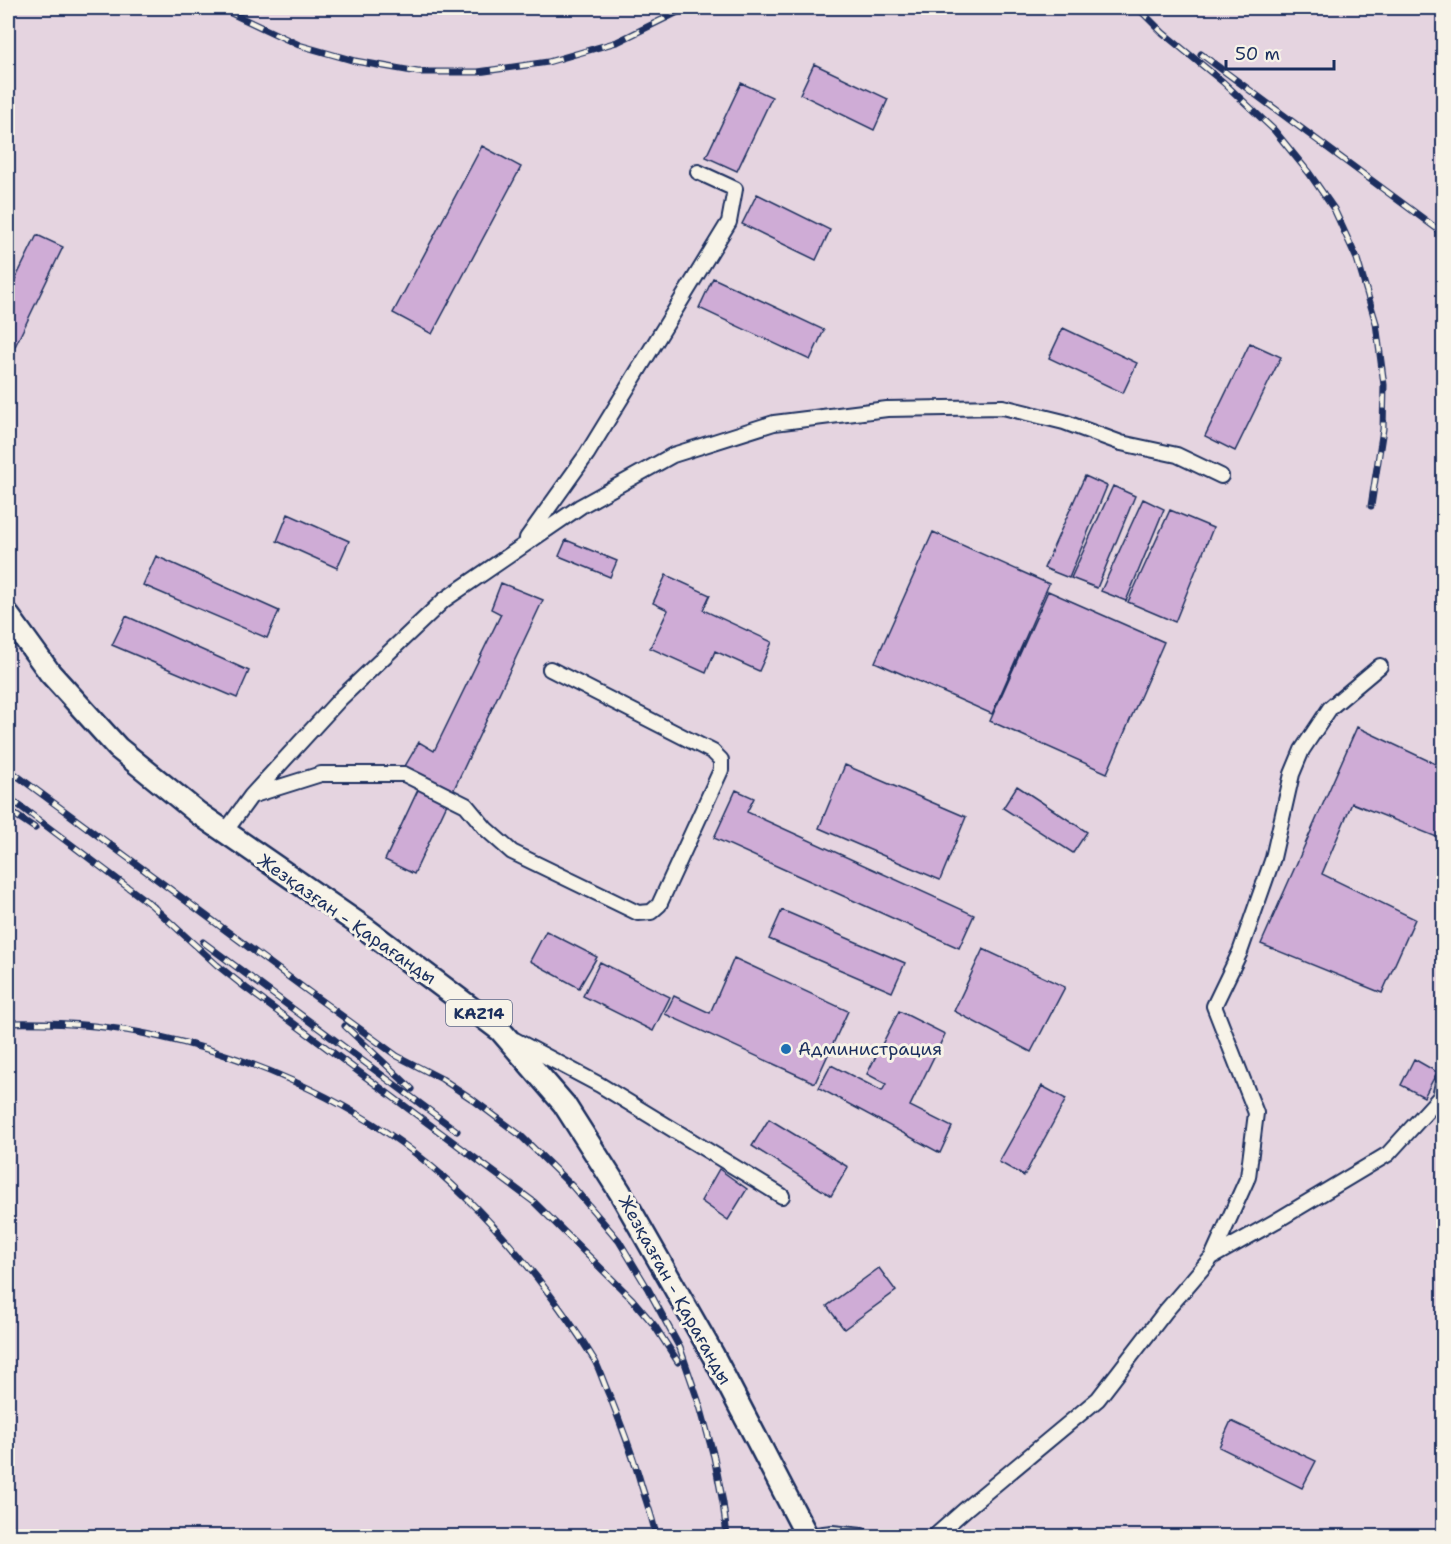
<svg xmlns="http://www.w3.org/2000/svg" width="1451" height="1544" viewBox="0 0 1451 1544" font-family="'Shantell Sans',sans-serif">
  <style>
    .built { fill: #e5d4e0 }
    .building { fill: #cfacd6; stroke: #1b2f5e; stroke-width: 1.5 }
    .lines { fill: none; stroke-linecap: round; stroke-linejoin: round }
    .minor-casing { stroke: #1b2f5e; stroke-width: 18 }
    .highway-casing { stroke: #1b2f5e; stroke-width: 26 }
    .minor { stroke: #f7f3e8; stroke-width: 14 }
    .highway { stroke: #f7f3e8; stroke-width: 21 }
    .rail-casing { stroke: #1b2f5e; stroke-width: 7 }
    .rail { stroke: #f7f3e8; stroke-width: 4.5; stroke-dasharray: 14; stroke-linecap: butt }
    .poi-dot { fill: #1f6fb2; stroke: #f7f3e8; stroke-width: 2 }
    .labels { text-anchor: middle; stroke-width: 6; stroke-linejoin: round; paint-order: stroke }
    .shield { fill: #f7f3e8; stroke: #5d6a87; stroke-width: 1.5 }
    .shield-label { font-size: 16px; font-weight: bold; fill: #1b2f5e }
    .street-label { font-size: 18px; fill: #1b2f5e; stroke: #f7f3e8 }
    .poi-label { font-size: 18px; fill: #1b2f5e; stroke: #f7f3e8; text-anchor: start }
  </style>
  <rect width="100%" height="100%" fill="#efe5e4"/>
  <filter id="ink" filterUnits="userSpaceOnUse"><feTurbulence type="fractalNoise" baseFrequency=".0167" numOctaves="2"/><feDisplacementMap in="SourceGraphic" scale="12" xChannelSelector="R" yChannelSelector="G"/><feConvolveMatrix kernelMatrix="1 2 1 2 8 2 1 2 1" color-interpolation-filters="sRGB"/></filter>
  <g filter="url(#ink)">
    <path class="built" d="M 8,8 L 1443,8 L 1443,1536 L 8,1536 Z"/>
    <path class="building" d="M 814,64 L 888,99 L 874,130 L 800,94 Z
      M 741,83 L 772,97 L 737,171 L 706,157 Z
      M 482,146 L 521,167 L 432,334 L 393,313 Z
      M 757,194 L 830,230 L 816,260 L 742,224 Z
      M 37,235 L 63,247 L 8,361 L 8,294 Z
      M 713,278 L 824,330 L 810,360 L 699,308 Z
      M 1063,328 L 1137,363 L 1123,393 L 1049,358 Z
      M 1250,343 L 1281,357 L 1235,451 L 1205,436 Z
      M 1085,476 L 1107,486 L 1069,578 L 1044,568 Z
      M 1113,486 L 1135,496 L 1097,588 L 1071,578 Z
      M 1143,499 L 1164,509 L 1126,601 L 1101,591 Z
      M 1170,510 L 1213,528 L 1175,622 L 1128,602 Z
      M 288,514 L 349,541 L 337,568 L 277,541 Z
      M 933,532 L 1049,584 L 992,714 L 875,662 Z
      M 566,540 L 617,561 L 610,577 L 559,556 Z
      M 156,556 L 279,611 L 267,638 L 143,585 Z
      M 666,575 L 710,595 L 703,610 L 772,642 L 759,671 L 715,651 L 706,673 L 650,648 L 668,610 L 653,603 Z
      M 501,583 L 543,600 L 414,874 L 385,860 L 424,777 L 404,768 L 419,742 L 434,751 L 501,614 L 491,609 Z
      M 1048,591 L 1164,642 L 1107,773 L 990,721 Z
      M 126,616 L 249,671 L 237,698 L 112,645 Z
      M 1357,727 L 1444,768 L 1444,840 L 1352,803 L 1322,874 L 1415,919 L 1382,993 L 1261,944 Z
      M 845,765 L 966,817 L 940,880 L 819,828 Z
      M 1017,786 L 1087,832 L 1073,853 L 1003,808 Z
      M 736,790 L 754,798 L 747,812 L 974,915 L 959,948 L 714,838 Z
      M 782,910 L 905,963 L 892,992 L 769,939 Z
      M 546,931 L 597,957 L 579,988 L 530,961 Z
      M 983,949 L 1065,987 L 1031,1052 L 954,1011 Z
      M 734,958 L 848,1011 L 815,1083 L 665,1014 L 674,996 L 710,1013 Z
      M 600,962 L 670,997 L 653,1031 L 583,996 Z
      M 899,1011 L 945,1034 L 910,1106 L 952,1127 L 940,1153 L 819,1088 L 831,1065 L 882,1091 L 886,1084 L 867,1074 Z
      M 1414,1059 L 1437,1072 L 1424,1097 L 1401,1085 Z
      M 1042,1086 L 1066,1099 L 1024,1176 L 999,1162 Z
      M 769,1119 L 848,1167 L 831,1196 L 752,1146 Z
      M 719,1169 L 747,1189 L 728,1220 L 701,1201 Z
      M 879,1268 L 896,1291 L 844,1329 L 827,1306 Z
      M 1231,1421 L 1316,1461 L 1302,1488 L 1219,1447 Z"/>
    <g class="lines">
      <defs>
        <path id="minor" d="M 527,538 L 587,454 L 729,222 L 735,189 L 698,172
          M 251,796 L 340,699 L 444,600 L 581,506 L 673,455 L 774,423 L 887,409 L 1003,407 L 1064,422 L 1121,443 L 1177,455 L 1221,476
          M 225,832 L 251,796 L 321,774 L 404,774 L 466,805 L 486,829 L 512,852 L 638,913 L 651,912 L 659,905 L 721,770 L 721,760 L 713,752 L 550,669
          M 515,1040 L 600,1085 L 782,1196
          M 1212,1257 L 1276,1221 L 1388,1154 L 1440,1097 L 1444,1078
          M 807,1536 L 832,1533 L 862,1536
          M 935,1536 L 968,1507 L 1098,1399 L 1165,1312 L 1212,1257 L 1248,1177 L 1256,1113 L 1214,1006 L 1240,952 L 1273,858 L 1292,774 L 1302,750 L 1330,708 L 1380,666"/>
        <path id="highway" d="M 8,615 L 50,673 L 118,748 L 198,813 L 366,929 L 500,1030 L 564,1104 L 620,1192 L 713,1355 L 807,1536"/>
      </defs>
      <use href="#minor" class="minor-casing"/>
      <use href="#highway" class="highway-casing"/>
      <use href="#minor" class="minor"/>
      <use href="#highway" class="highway"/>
      <defs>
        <path id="rail" d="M 224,8 L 231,13 L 299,45 L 355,61 L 418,72 L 478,72 L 548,62 L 617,42 L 686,8
          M 1138,8 L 1163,33 L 1223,82 L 1274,130 L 1309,173 L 1334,209 L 1357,259 L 1376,323 L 1384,385 L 1383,429 L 1371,506
          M 1201,54 L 1444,234
          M 8,769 L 305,989 L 397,1056 L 442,1079 L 472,1099 L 520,1135 L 573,1187 L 619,1241 L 648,1289 L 680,1348 L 700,1406 L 714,1457 L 723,1503 L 727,1536
          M 8,797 L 154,907
          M 8,810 L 35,828
          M 148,902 L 217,965 L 246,988 L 534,1202 L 632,1299 L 654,1325 L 678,1362
          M 203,942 L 457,1131
          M 8,1023 C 58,1022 107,1025 156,1036 C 245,1055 343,1097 415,1153 C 461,1189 502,1233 538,1279 C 558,1305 578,1333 595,1361 C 601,1373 605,1387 611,1399 C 622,1427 633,1455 641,1484 C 646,1501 653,1519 656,1536
          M 345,1026 L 412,1089"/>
      </defs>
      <use href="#rail" class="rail-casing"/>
      <use href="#rail" class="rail"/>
    </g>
  </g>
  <circle class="poi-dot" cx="786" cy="1049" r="6"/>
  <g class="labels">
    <rect class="shield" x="446" y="1000" width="66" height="26" rx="4.5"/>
    <g class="shield-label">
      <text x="479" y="1019">KAZ14</text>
    </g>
    <g class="street-label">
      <text transform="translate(347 919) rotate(35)" y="6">Жезқазған - Қарағанды</text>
      <text transform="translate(675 1290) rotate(61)" y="6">Жезқазған - Қарағанды</text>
    </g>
    <g class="poi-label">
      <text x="798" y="1055">Администрация</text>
    </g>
  </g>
  <rect width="1451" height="1544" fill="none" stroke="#f7f3e8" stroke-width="30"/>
  <rect x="15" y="15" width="1421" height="1514" fill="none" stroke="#1b2f5e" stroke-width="2" filter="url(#ink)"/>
  <path d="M1226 60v9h108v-9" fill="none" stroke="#1b2f5e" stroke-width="3"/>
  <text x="1235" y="60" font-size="18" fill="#1b2f5e" stroke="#f7f3e8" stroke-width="4.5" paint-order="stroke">50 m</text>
</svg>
